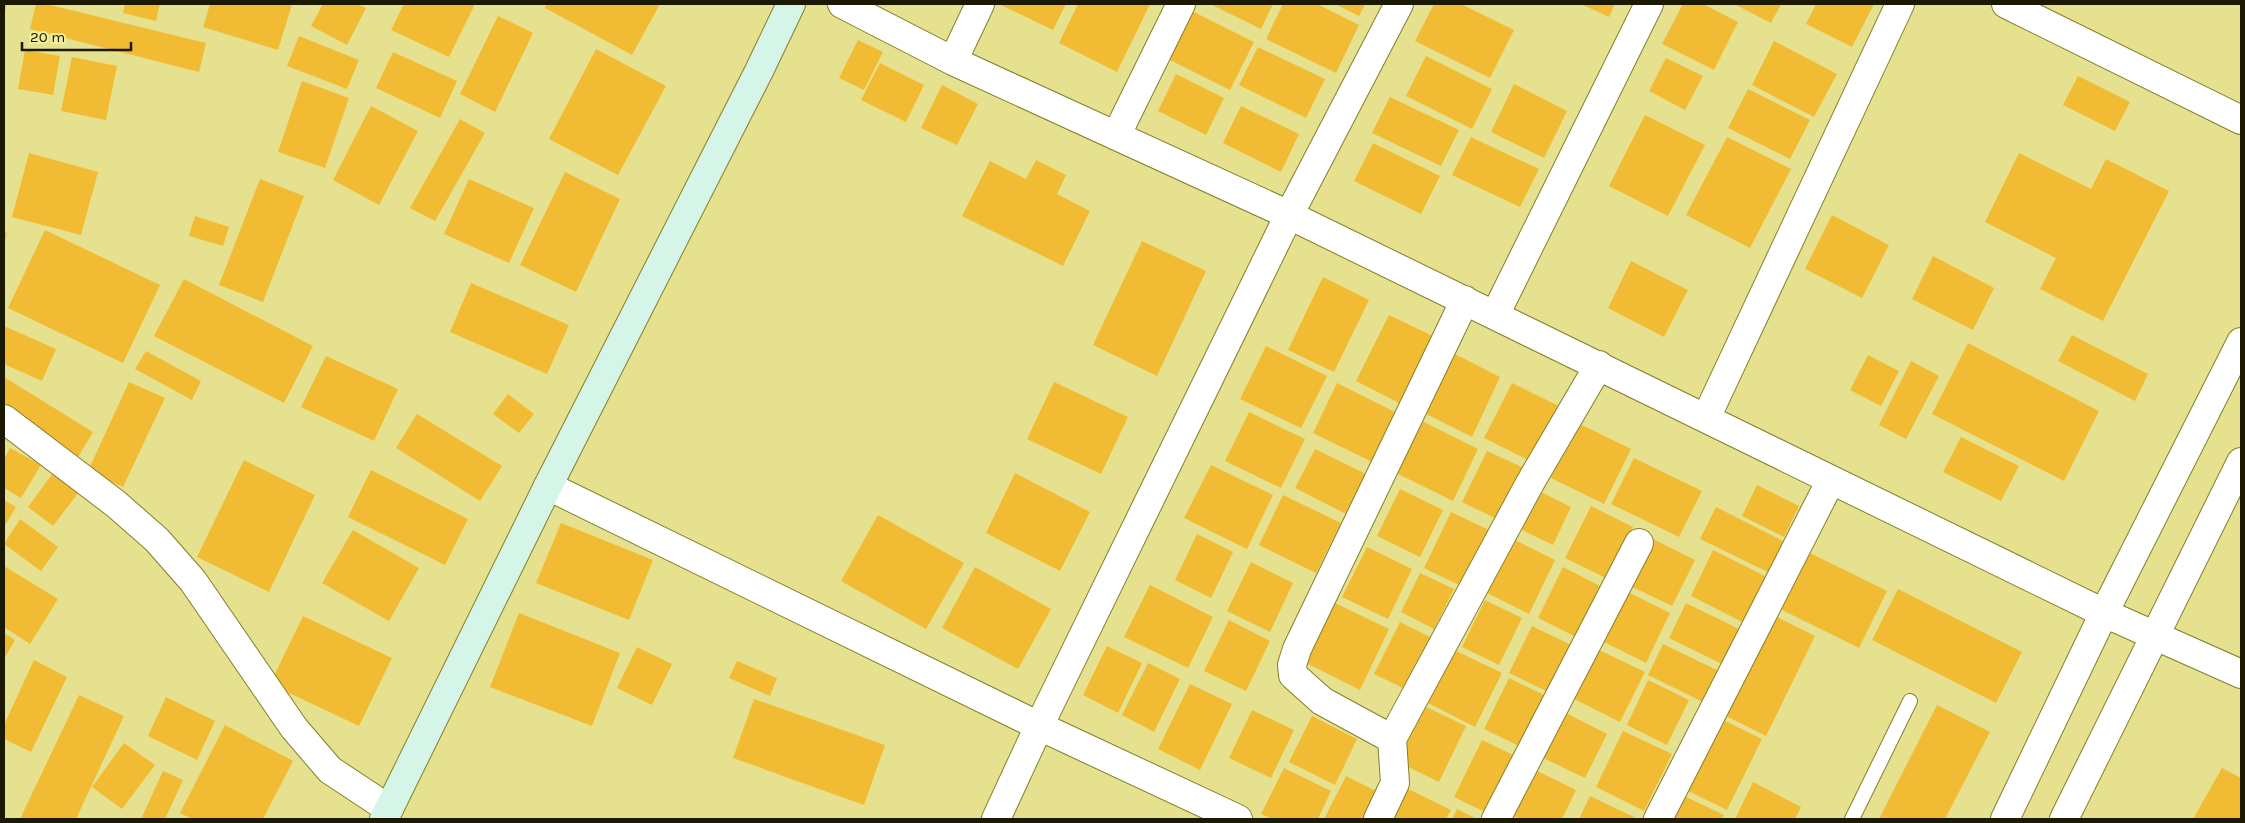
<svg xmlns="http://www.w3.org/2000/svg" width="2245" height="823" viewBox="0 0 2245 823" font-family="Karla,sans-serif">
  <style>
    .building { fill: #f1bc33 }
    .lines { fill: none; stroke-linecap: round; stroke-linejoin: round }
    .lane-casing { stroke: #847f2b; stroke-width: 16 }
    .street-casing { stroke: #847f2b; stroke-width: 30 }
    .secondary-casing { stroke: #847f2b; stroke-width: 30 }
    .lane { stroke: #fff; stroke-width: 14 }
    .street { stroke: #fff; stroke-width: 28 }
    .secondary { stroke: #d5f5e8; stroke-width: 28 }
  </style>
  <rect width="100%" height="100%" fill="#e6e18e"/>
  <path class="building" d="M 4,4 L 7,4 L 4,15 Z
    M 36,4 L 46,4 L 206,43 L 199,72 L 30,29 Z
    M 125,4 L 160,4 L 156,21 L 123,13 Z
    M 210,4 L 292,4 L 278,50 L 203,27 Z
    M 323,4 L 357,4 L 366,8 L 347,45 L 311,26 Z
    M 404,4 L 475,4 L 449,57 L 391,30 Z
    M 547,4 L 660,4 L 632,55 L 545,8 Z
    M 999,4 L 1066,4 L 1053,30 Z
    M 1078,4 L 1150,4 L 1117,72 L 1059,43 Z
    M 1210,4 L 1273,4 L 1261,29 Z
    M 1283,4 L 1317,4 L 1359,25 L 1336,73 L 1266,39 Z
    M 1335,4 L 1365,4 L 1359,16 Z
    M 1434,4 L 1461,4 L 1514,30 L 1490,78 L 1415,41 Z
    M 1581,4 L 1615,4 L 1609,17 Z
    M 1683,4 L 1703,4 L 1738,22 L 1714,70 L 1662,44 Z
    M 1734,4 L 1781,4 L 1771,23 Z
    M 1816,4 L 1874,4 L 1852,47 L 1806,24 Z
    M 1188,9 L 1254,42 L 1230,90 L 1164,57 Z
    M 498,16 L 533,33 L 495,112 L 460,94 Z
    M 299,36 L 359,60 L 347,89 L 287,66 Z
    M 858,40 L 883,52 L 864,90 L 839,78 Z
    M 1774,41 L 1837,74 L 1814,117 L 1752,85 Z
    M 1258,47 L 1325,79 L 1306,118 L 1239,85 Z
    M 596,49 L 666,86 L 618,175 L 549,139 Z
    M 25,50 L 60,56 L 53,95 L 18,89 Z
    M 393,52 L 457,81 L 440,118 L 376,88 Z
    M 1426,56 L 1492,89 L 1472,129 L 1406,96 Z
    M 72,57 L 117,66 L 106,120 L 61,111 Z
    M 1666,58 L 1703,76 L 1685,110 L 1649,91 Z
    M 880,63 L 924,85 L 906,122 L 861,100 Z
    M 1176,74 L 1224,98 L 1206,135 L 1158,111 Z
    M 2078,76 L 2130,102 L 2115,131 L 2063,105 Z
    M 302,81 L 349,98 L 325,168 L 278,152 Z
    M 1514,84 L 1567,111 L 1544,158 L 1491,132 Z
    M 942,85 L 978,104 L 957,145 L 921,128 Z
    M 1748,89 L 1810,120 L 1790,159 L 1728,128 Z
    M 1390,97 L 1459,130 L 1441,166 L 1372,133 Z
    M 371,106 L 418,131 L 379,205 L 333,180 Z
    M 1241,106 L 1299,134 L 1281,172 L 1223,143 Z
    M 1645,115 L 1705,145 L 1668,216 L 1609,186 Z
    M 460,119 L 485,133 L 435,221 L 410,208 Z
    M 1471,137 L 1539,169 L 1520,207 L 1452,175 Z
    M 1727,137 L 1791,169 L 1750,248 L 1686,215 Z
    M 1373,143 L 1440,176 L 1421,214 L 1354,181 Z
    M 29,153 L 98,172 L 81,235 L 12,217 Z
    M 2019,153 L 2091,189 L 2106,159 L 2169,191 L 2103,321 L 2040,289 L 2056,258 L 1985,222 Z
    M 1036,160 L 1066,175 L 1057,194 L 1090,211 L 1063,266 L 962,216 L 990,161 L 1026,179 Z
    M 565,172 L 620,199 L 576,292 L 520,265 Z
    M 260,179 L 304,196 L 263,302 L 219,285 Z
    M 469,179 L 534,208 L 509,263 L 444,234 Z
    M 1832,215 L 1889,245 L 1862,298 L 1805,269 Z
    M 195,216 L 229,227 L 223,246 L 189,236 Z
    M 45,230 L 160,285 L 123,363 L 8,308 Z
    M 4,232 L 7,233 L 4,244 Z
    M 1142,241 L 1206,271 L 1157,376 L 1093,345 Z
    M 1933,256 L 1994,288 L 1973,330 L 1912,299 Z
    M 1631,261 L 1688,290 L 1664,337 L 1608,308 Z
    M 1323,277 L 1369,300 L 1334,372 L 1288,350 Z
    M 184,279 L 313,346 L 284,403 L 154,336 Z
    M 471,283 L 569,325 L 547,374 L 450,332 Z
    M 1389,315 L 1439,339 L 1407,407 L 1356,381 Z
    M 4,326 L 56,349 L 42,381 L 4,364 Z
    M 2072,335 L 2148,374 L 2135,401 L 2058,361 Z
    M 1968,343 L 2099,411 L 2064,481 L 1932,414 Z
    M 1266,346 L 1327,376 L 1301,428 L 1240,399 Z
    M 146,351 L 201,381 L 192,400 L 135,369 Z
    M 1449,351 L 1500,377 L 1472,437 L 1420,411 Z
    M 1868,355 L 1899,371 L 1881,406 L 1850,390 Z
    M 326,356 L 398,389 L 374,441 L 301,407 Z
    M 1911,361 L 1939,376 L 1906,439 L 1879,425 Z
    M 4,377 L 93,432 L 78,457 L 4,411 Z
    M 129,382 L 165,398 L 123,487 L 88,471 Z
    M 1054,382 L 1128,417 L 1101,474 L 1027,439 Z
    M 1337,383 L 1397,413 L 1372,462 L 1313,433 Z
    M 1512,383 L 1565,409 L 1538,465 L 1484,438 Z
    M 508,394 L 534,414 L 519,433 L 493,414 Z
    M 1249,412 L 1305,439 L 1281,488 L 1225,461 Z
    M 417,414 L 502,466 L 480,501 L 396,448 Z
    M 1420,420 L 1478,449 L 1453,501 L 1394,472 Z
    M 1578,423 L 1631,449 L 1604,504 L 1551,478 Z
    M 1961,437 L 2019,466 L 2001,501 L 1943,472 Z
    M 10,448 L 41,465 L 21,498 L 4,488 L 4,459 Z
    M 1315,449 L 1366,474 L 1346,514 L 1295,488 Z
    M 1487,451 L 1524,468 L 1499,520 L 1462,502 Z
    M 1634,458 L 1702,491 L 1679,537 L 1611,504 Z
    M 244,460 L 315,495 L 269,592 L 197,557 Z
    M 1211,465 L 1273,495 L 1247,549 L 1184,518 Z
    M 371,470 L 468,519 L 445,565 L 348,517 Z
    M 53,473 L 79,492 L 53,526 L 28,507 Z
    M 1015,473 L 1090,512 L 1060,571 L 986,533 Z
    M 1757,485 L 1799,506 L 1784,537 L 1742,516 Z
    M 1400,489 L 1443,510 L 1420,557 L 1377,536 Z
    M 1535,489 L 1571,507 L 1553,545 L 1516,527 Z
    M 1283,495 L 1341,523 L 1316,573 L 1259,545 Z
    M 4,500 L 16,507 L 4,527 Z
    M 1591,506 L 1633,527 L 1608,579 L 1565,558 Z
    M 1716,507 L 1787,543 L 1772,574 L 1700,539 Z
    M 1451,512 L 1489,530 L 1461,586 L 1424,568 Z
    M 878,515 L 964,563 L 926,629 L 841,581 Z
    M 20,519 L 58,547 L 41,571 L 4,544 Z
    M 561,523 L 653,560 L 629,620 L 536,583 Z
    M 353,530 L 419,568 L 389,621 L 322,583 Z
    M 1197,534 L 1233,552 L 1211,598 L 1175,580 Z
    M 1507,536 L 1555,560 L 1529,614 L 1481,590 Z
    M 1651,538 L 1695,560 L 1672,606 L 1628,585 Z
    M 1367,547 L 1412,569 L 1388,619 L 1342,597 Z
    M 1713,550 L 1773,580 L 1750,626 L 1691,596 Z
    M 1804,550 L 1887,591 L 1859,648 L 1776,607 Z
    M 1251,562 L 1293,583 L 1270,632 L 1227,611 Z
    M 4,566 L 58,599 L 30,644 L 4,627 Z
    M 975,567 L 1051,609 L 1018,669 L 942,628 Z
    M 1563,567 L 1602,587 L 1578,638 L 1538,618 Z
    M 1420,573 L 1454,589 L 1434,629 L 1401,612 Z
    M 1150,585 L 1213,617 L 1188,668 L 1124,637 Z
    M 1898,589 L 2022,652 L 1996,703 L 1872,640 Z
    M 1628,592 L 1670,613 L 1646,663 L 1604,642 Z
    M 1485,600 L 1522,618 L 1499,665 L 1462,647 Z
    M 1335,603 L 1389,629 L 1360,690 L 1306,663 Z
    M 1686,603 L 1741,630 L 1724,665 L 1669,638 Z
    M 519,613 L 620,653 L 592,726 L 490,687 Z
    M 1771,614 L 1815,636 L 1766,736 L 1722,714 Z
    M 303,616 L 392,658 L 359,726 L 270,684 Z
    M 1229,620 L 1270,641 L 1246,691 L 1204,671 Z
    M 1400,622 L 1434,639 L 1409,691 L 1374,674 Z
    M 1532,626 L 1573,646 L 1550,693 L 1509,673 Z
    M 4,633 L 15,640 L 4,659 Z
    M 1663,644 L 1725,674 L 1709,705 L 1648,675 Z
    M 1107,646 L 1142,663 L 1118,713 L 1083,695 Z
    M 637,647 L 672,664 L 652,705 L 617,688 Z
    M 1450,648 L 1502,673 L 1475,727 L 1424,701 Z
    M 1595,648 L 1645,672 L 1620,722 L 1570,697 Z
    M 34,660 L 67,677 L 31,752 L 4,739 L 4,725 Z
    M 737,661 L 777,678 L 770,696 L 729,678 Z
    M 1148,663 L 1180,679 L 1154,732 L 1122,715 Z
    M 1509,678 L 1548,697 L 1523,748 L 1484,729 Z
    M 1648,680 L 1689,700 L 1667,745 L 1627,725 Z
    M 1190,684 L 1232,704 L 1200,770 L 1158,749 Z
    M 79,695 L 124,716 L 76,819 L 20,819 Z
    M 166,697 L 215,721 L 197,760 L 148,736 Z
    M 754,699 L 885,745 L 864,805 L 733,758 Z
    M 1937,705 L 1990,732 L 1945,819 L 1879,819 Z
    M 1424,706 L 1466,726 L 1439,782 L 1398,762 Z
    M 1252,710 L 1294,730 L 1271,778 L 1229,758 Z
    M 1564,712 L 1607,734 L 1585,778 L 1543,758 Z
    M 1312,716 L 1357,739 L 1335,785 L 1289,762 Z
    M 1717,717 L 1762,739 L 1727,810 L 1682,788 Z
    M 225,725 L 293,761 L 263,819 L 192,819 L 180,813 Z
    M 1623,731 L 1672,754 L 1644,811 L 1596,787 Z
    M 1482,740 L 1515,756 L 1487,813 L 1454,797 Z
    M 124,743 L 155,765 L 122,809 L 92,787 Z
    M 1284,768 L 1331,791 L 1318,819 L 1272,819 L 1261,814 Z
    M 1531,768 L 1576,790 L 1562,819 L 1520,819 L 1509,814 Z
    M 2222,768 L 2241,778 L 2241,819 L 2193,819 Z
    M 163,771 L 183,780 L 165,819 L 141,819 Z
    M 1346,776 L 1378,792 L 1365,819 L 1324,819 Z
    M 1753,782 L 1801,807 L 1795,819 L 1735,819 Z
    M 1406,788 L 1451,810 L 1446,819 L 1390,819 Z
    M 1682,795 L 1724,815 L 1722,819 L 1670,819 Z
    M 1590,796 L 1638,819 L 1579,819 Z
    M 1457,809 L 1477,819 L 1452,819 Z"/>
  <g class="lines">
    <defs>
      <path id="lane" d="M 1852,819 L 1910,701"/>
      <path id="street" d="M 842,4 L 953,61 L 1289,215 L 2104,613 L 2241,674
        M 2006,4 L 2241,120
        M 953,61 L 980,4
        M 1116,136 L 1181,4
        M 1495,315 L 1649,4
        M 1706,418 L 1900,4
        M 4,419 L 116,504 L 157,540 L 193,581 L 294,728 L 330,770 L 389,809
        M 548,486 L 1039,726 L 1238,819
        M 1392,739 L 1322,701 L 1293,675 L 1292,665 L 1297,649 L 1465,300
        M 996,819 L 1039,726 L 1289,215 L 1399,4
        M 1378,819 L 1395,783 L 1392,739 L 1530,483 L 1599,365
        M 1496,819 L 1639,543
        M 1658,819 L 1831,480
        M 2005,819 L 2104,613 L 2241,342
        M 2064,819 L 2241,462"/>
      <path id="secondary" d="M 384,819 L 548,486 L 759,71 L 791,4"/>
    </defs>
    <use href="#lane" class="lane-casing"/>
    <use href="#street" class="street-casing"/>
    <use href="#secondary" class="secondary-casing"/>
    <use href="#lane" class="lane"/>
    <use href="#street" class="street"/>
    <use href="#secondary" class="secondary"/>
  </g>
  <rect width="2245" height="823" fill="none" stroke="#1b1902" stroke-width="10"/>
  <path d="M22 42v8h109v-8" fill="none" stroke="#1b1902" stroke-width="2.5"/>
  <text x="30" y="42" font-size="15" fill="#1b1902" stroke="#f3ee9b" stroke-width="4" paint-order="stroke">20 m</text>
</svg>
